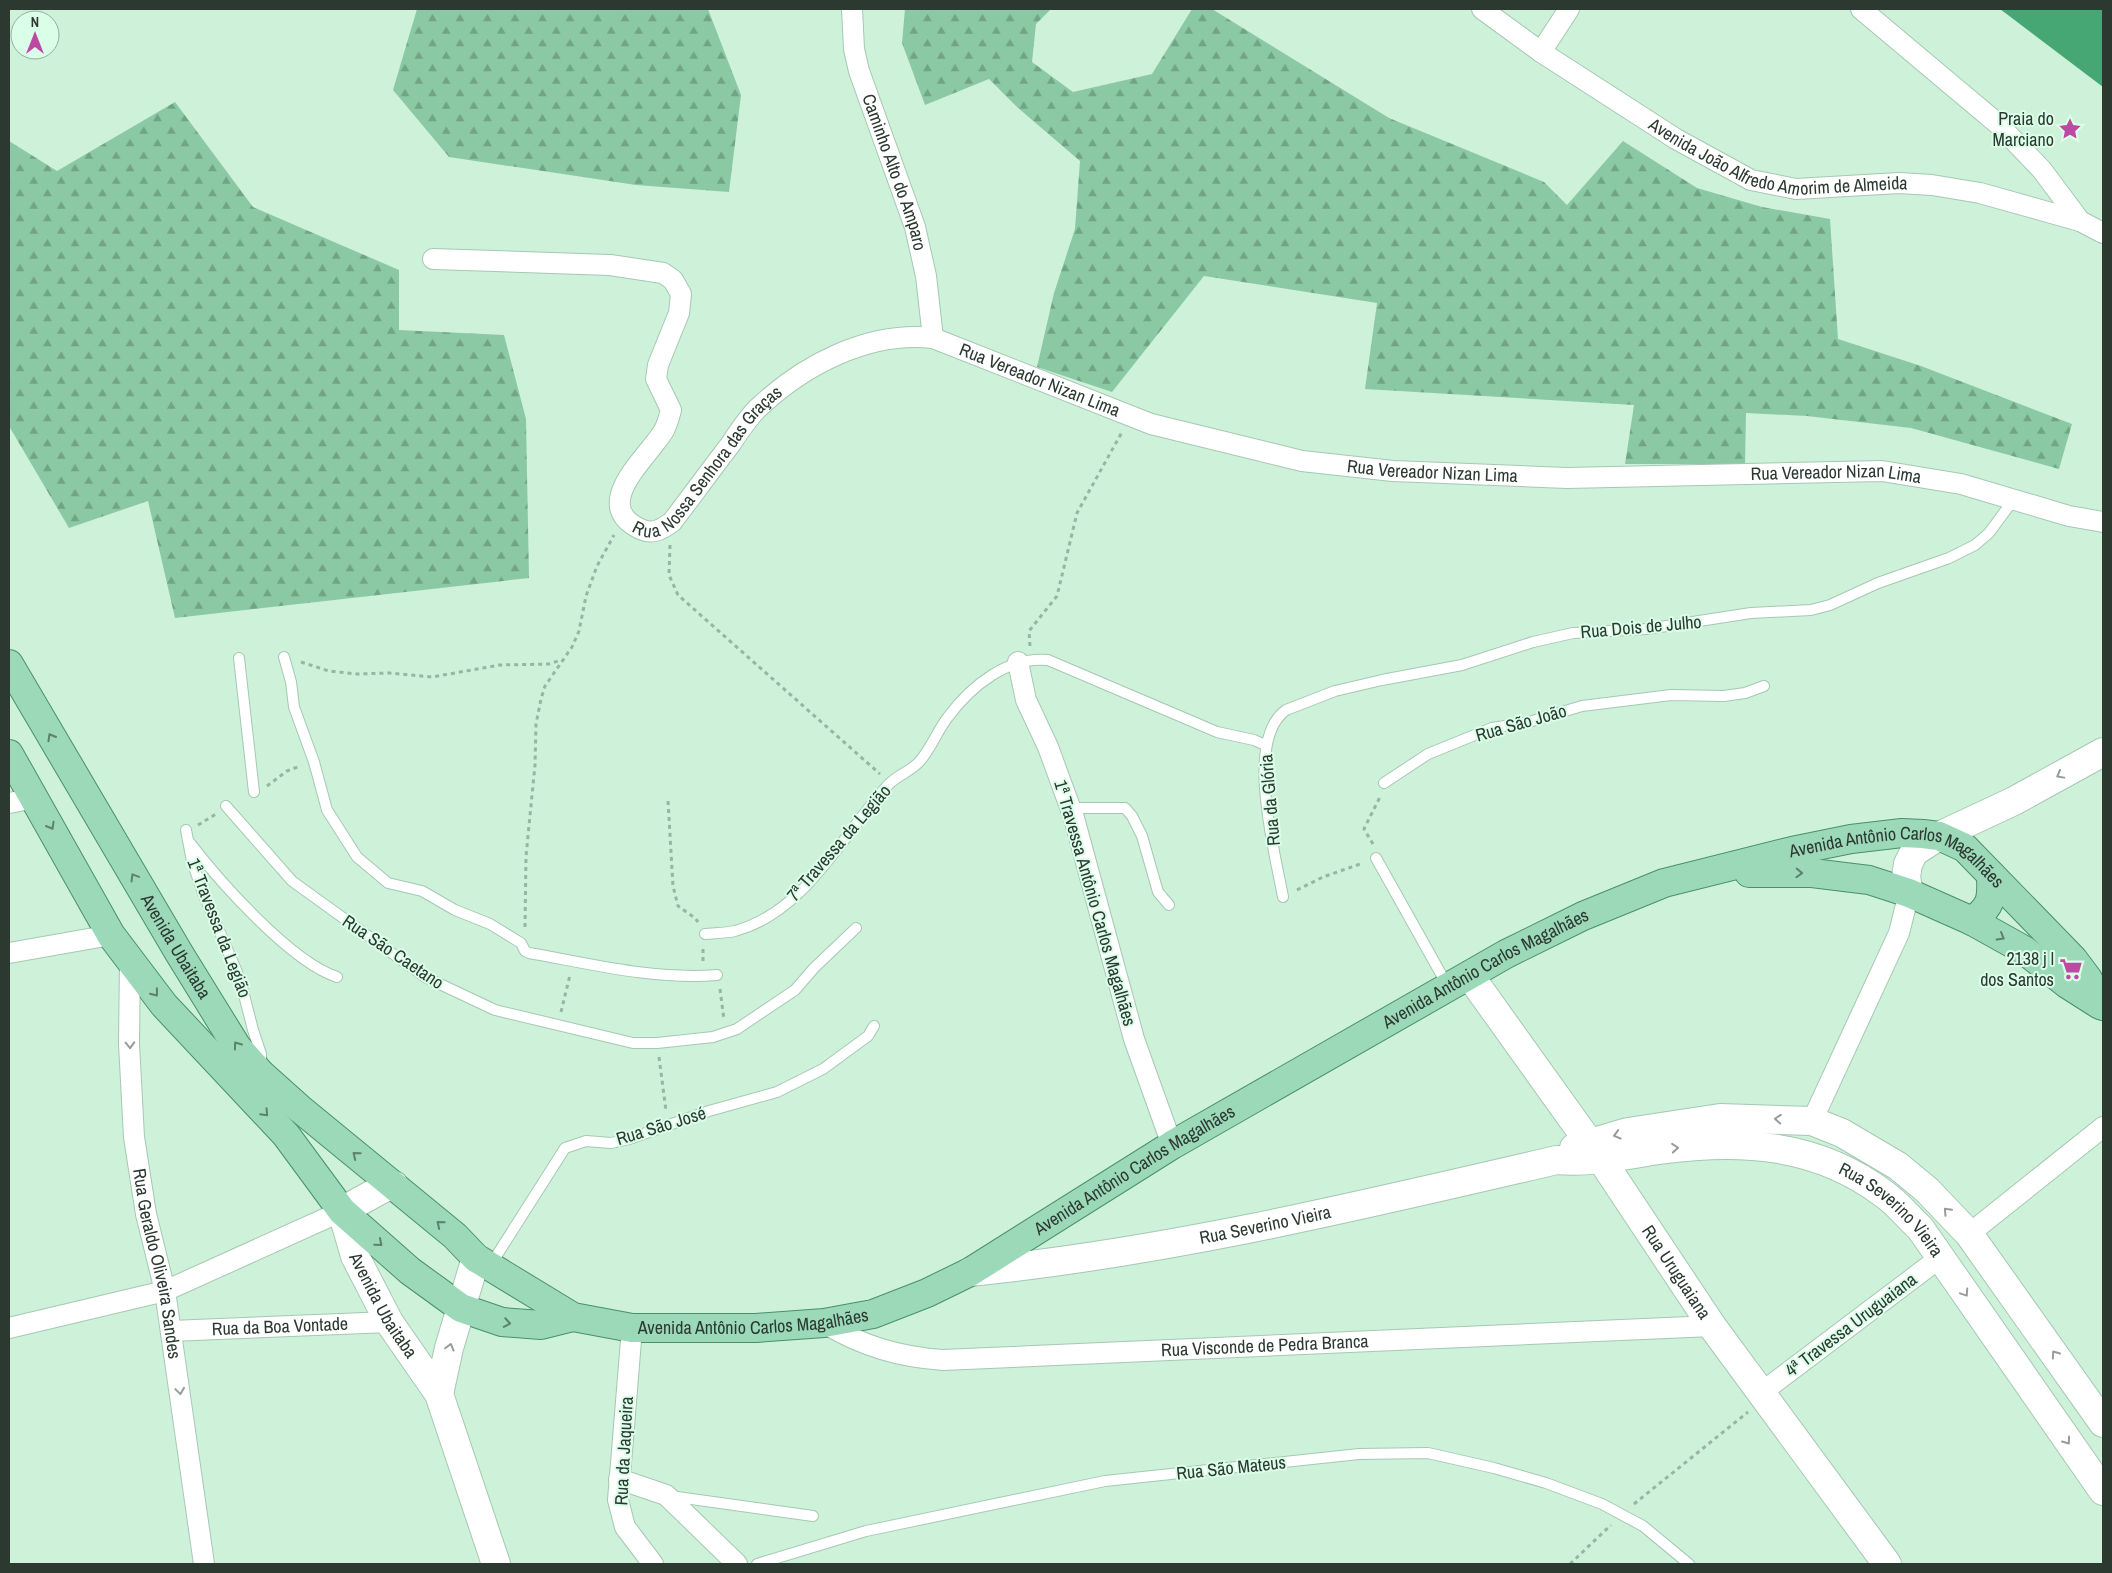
<svg xmlns="http://www.w3.org/2000/svg" width="2112" height="1573" viewBox="0 0 2112 1573" font-family="'Archivo Narrow',sans-serif">
  <style>
    .forest { fill: url(#forest-firs) }
    .water { fill: #46a774 }
    .lines { fill: none; stroke-linecap: round; stroke-linejoin: round }
    .lane-casing { stroke: #a6c8b3; stroke-width: 12 }
    .street-casing { stroke: #a6c8b3; stroke-width: 22 }
    .secondary-casing { stroke: #a6c8b3; stroke-width: 30 }
    .primary-casing { stroke: #49906a; stroke-width: 30 }
    .path { stroke: #98b4a2; stroke-width: 3; stroke-dasharray: 4 4; stroke-linecap: butt }
    .lane { stroke: #fff; stroke-width: 10 }
    .street { stroke: #fff; stroke-width: 20 }
    .secondary { stroke: #fff; stroke-width: 28 }
    .primary { stroke: #9bd9b8; stroke-width: 28 }
    .oneway { stroke: #5e816e }
    .oneway2 { stroke: #969c98 }
    .labels { text-anchor: middle; stroke-width: 4; stroke-linejoin: round; paint-order: stroke }
    .poi-label { font-size: 18px; fill: #2c3931; stroke: #dbfee8; text-anchor: end }
    .street-label { font-size: 18px; fill: #2c3931; stroke: #dbfee8 }
  </style>
  <defs>
    <pattern id="forest-firs" width="22" height="20" patternUnits="userSpaceOnUse" patternTransform="scale(1.25)"><rect width="22" height="20" fill="#8ac9a3"/><path d="M5 1l3.5 6h-7zM16 11l3.5 6h-7z" fill="#71a485"/></pattern>
  </defs>
  <rect width="100%" height="100%" fill="#cef1da"/>
  <path class="forest" d="M 417,9 L 708,9 L 741,95 L 729,192 L 636,185 L 449,157 L 393,90 Z
    M 905,9 L 1051,9 L 1036,24 L 1032,62 L 1073,92 L 1152,74 L 1192,9 L 1212,9 L 1389,118 L 1544,182 L 1567,205 L 1623,141 L 1697,188 L 1762,207 L 1830,219 L 1838,339 L 1921,366 L 2072,424 L 2059,469 L 1911,428 L 1807,416 L 1746,413 L 1745,464 L 1625,464 L 1634,405 L 1365,389 L 1377,303 L 1204,276 L 1112,392 L 1037,367 L 1054,293 L 1075,229 L 1080,161 L 1017,107 L 989,79 L 925,105 L 902,43 Z
    M 175,102 L 253,207 L 399,270 L 399,330 L 504,335 L 526,419 L 529,578 L 175,618 L 148,501 L 69,528 L 9,426 L 9,141 L 57,171 Z"/>
  <path class="water" d="M 2000,9 L 2103,9 L 2103,87 Z"/>
  <g class="lines">
    <defs>
      <path id="lane" d="M 284,657 L 291,682 L 294,707 L 314,762 L 327,810 L 357,857 L 388,883 L 422,891 L 455,910 L 490,924 L 521,943 L 525,951 L 529,953 C 592,964 653,980 717,975
        M 239,658 L 254,792
        M 1384,783 L 1428,754 L 1492,728 L 1529,722 L 1582,706 L 1671,695 L 1724,696 L 1745,693 L 1764,686
        M 226,806 L 292,881 L 425,977 L 495,1010 L 633,1043 L 657,1043 L 713,1037 L 737,1029 L 795,990 L 814,968 L 856,928
        M 1070,808 L 1125,808 L 1132,816 L 1142,836 L 1158,892 L 1169,905
        M 186,830 L 192,861 L 203,893 L 240,979 L 253,1030 L 261,1054 L 261,1066
        M 190,843 C 220,882 291,962 337,977
        M 1376,858 L 1441,974
        M 1283,897 C 1275,852 1244,740 1286,710 L 1335,691 L 1382,680 L 1462,665 L 1533,642 L 1573,633 L 1647,629 L 1751,613 L 1811,610 L 1830,605 L 1878,583 L 1949,558 L 1975,545 L 1989,533 L 2014,499
        M 705,934 C 715,933 726,933 735,931 C 806,912 843,833 889,784 C 898,775 911,771 919,762 C 931,749 937,731 948,717 C 971,686 1008,656 1048,660 L 1217,732 L 1254,740 L 1265,745
        M 490,1266 L 565,1148 L 586,1141 L 611,1143 L 629,1139 L 709,1111 L 777,1092 L 823,1069 L 868,1036 L 874,1026
        M 670,1496 L 813,1516
        M 757,1564 L 866,1531 L 1105,1481 L 1359,1454 L 1428,1453 L 1494,1468 L 1546,1483 L 1602,1504 L 1643,1526 L 1689,1564"/>
      <g id="street">
        <path id="s1" d="M 852,9 L 854,49 L 859,71 L 915,227 L 926,276 L 933,338"/>
        <path id="s2" d="M 1482,9 L 1541,52 L 1676,139 L 1751,180 L 1796,189 L 1899,183 L 1932,185 L 1980,193 L 2080,221 L 2103,233"/>
        <path d="M 1861,9 L 1998,124 L 2042,170 L 2080,221"/>
        <path d="M 1541,52 L 1569,9"/>
        <path id="s3" d="M 433,259 L 610,265 L 663,273 L 673,280 L 681,294 L 679,313 L 658,365 L 656,379 L 671,410 C 669,417 667,426 663,432 C 646,459 590,505 640,529 C 653,535 662,529 672,522 C 691,497 710,471 730,445 C 738,433 747,419 757,409 C 803,365 868,331 933,338 L 1151,424 L 1302,461 L 1393,471 L 1567,478 L 1882,471 L 1961,484 L 2069,516 L 2103,522"/>
        <path d="M 1018,662 L 1026,700 L 1048,747 L 1074,818 L 1134,1039 L 1172,1145"/>
        <path d="M 9,803 L 35,798"/>
        <path d="M 9,953 L 111,935"/>
        <path id="s4" d="M 130,961 L 129,1044 L 134,1137 L 146,1214 L 165,1291 L 204,1564"/>
        <path d="M 1812,1121 L 1899,933 L 1909,893"/>
        <path d="M 1969,1234 L 2103,1127"/>
        <path id="s5" d="M 824,1323 C 862,1346 899,1357 943,1360 L 1712,1326"/>
        <path d="M 9,1328 L 165,1291 L 342,1211"/>
        <path d="M 632,1328 L 618,1500 L 625,1527 L 653,1564"/>
        <path id="s6" d="M 171,1331 L 389,1322"/>
        <path d="M 1762,1392 L 1941,1257"/>
        <path d="M 619,1479 L 666,1495 L 737,1564"/>
      </g>
      <g id="secondary">
        <path d="M 1909,893 L 1906,877 L 1908,864 L 1914,852 L 1939,836 L 2014,801 L 2103,752"/>
        <path id="s7" d="M 1470,976 L 1601,1159 L 1712,1326 L 1887,1564"/>
        <path d="M 1574,1148 L 1628,1132 L 1720,1118 L 1812,1121 L 1842,1133 L 1898,1166 L 1927,1190 L 1969,1234 L 2103,1423"/>
        <path id="s8" d="M 394,1185 L 382,1189 L 342,1211 L 355,1256 L 389,1322 L 439,1394 L 496,1564"/>
        <path id="s9" d="M 970,1272 C 1169,1252 1363,1205 1557,1160 C 1591,1163 1626,1155 1659,1150 C 1740,1139 1817,1143 1884,1194 C 1897,1203 1908,1217 1920,1228 L 2103,1491"/>
        <path d="M 439,1394 L 449,1348 L 476,1258"/>
      </g>
      <g id="primary">
        <path id="s10" d="M 9,664 L 179,953 L 237,1047 L 261,1074 L 299,1108 L 455,1236 L 476,1258 L 573,1317 L 632,1328 L 756,1328 L 824,1323 L 873,1314 L 927,1293 L 970,1272 L 1172,1145 L 1506,954 L 1583,916 L 1664,883 L 1792,851 L 1851,839 L 1902,833 L 1923,834 L 1939,836 L 1965,848 L 2073,959 L 2088,979 L 2103,1006"/>
        <path d="M 9,754 L 111,935 L 164,1005 L 286,1135 L 342,1211 L 410,1271 L 461,1308 L 502,1322 L 541,1325 L 573,1317"/>
        <path d="M 1749,873 L 1812,873 L 1869,880 L 1909,893 L 1972,921 L 2024,950 L 2067,984 L 2100,1005"/>
        <path d="M 1972,921 C 1992,906 1992,899 1991,875"/>
      </g>
    </defs>
    <use href="#lane" class="lane-casing"/>
    <use href="#street" class="street-casing"/>
    <use href="#secondary" class="secondary-casing"/>
    <use href="#primary" class="primary-casing"/>
    <path class="path" d="M 670,545 L 669,575 L 678,595 L 880,774
      M 1030,646 L 1029,631 L 1057,596 L 1077,513 L 1122,432
      M 301,662 L 329,671 L 357,674 L 389,673 L 432,677 L 500,665 L 549,664 L 561,660
      M 267,786 L 287,771 L 300,766
      M 668,801 L 673,886 L 678,906 L 695,918 L 698,922
      M 198,825 L 216,814
      M 1373,844 L 1364,829 L 1380,797
      M 1297,890 L 1323,877 L 1363,863
      M 525,927 L 526,856 L 535,765 L 536,724 L 541,699 L 545,686 L 572,647 L 579,631 L 586,596 L 597,566 L 614,535
      M 703,949 L 703,963
      M 720,989 L 724,1020
      M 561,1012 L 570,975
      M 659,1057 L 666,1111
      M 1634,1504 L 1748,1412
      M 1570,1564 L 1611,1525"/>
    <use href="#lane" class="lane"/>
    <use href="#street" class="street"/>
    <use href="#secondary" class="secondary"/>
    <use href="#primary" class="primary"/>
  </g>
  <defs><path id="oneway-chevron" d="M-2-3.5L2.5 0L-2 3.5" fill="none" stroke-width="1.6" stroke-linecap="round" stroke-linejoin="round" transform="scale(1.25)"/></defs>
  <g class="oneway">
    <use href="#oneway-chevron" transform="translate(51 737) rotate(-120)"/>
    <use href="#oneway-chevron" transform="translate(51 826) rotate(60)"/>
    <use href="#oneway-chevron" transform="translate(1799 873) rotate(2)"/>
    <use href="#oneway-chevron" transform="translate(134 877) rotate(-121)"/>
    <use href="#oneway-chevron" transform="translate(2001 937) rotate(30)"/>
    <use href="#oneway-chevron" transform="translate(155 993) rotate(52)"/>
    <use href="#oneway-chevron" transform="translate(237 1045) rotate(-126)"/>
    <use href="#oneway-chevron" transform="translate(265 1113) rotate(47)"/>
    <use href="#oneway-chevron" transform="translate(356 1155) rotate(-141)"/>
    <use href="#oneway-chevron" transform="translate(440 1224) rotate(-141)"/>
    <use href="#oneway-chevron" transform="translate(379 1243) rotate(41)"/>
    <use href="#oneway-chevron" transform="translate(507 1323) rotate(10)"/>
  </g>
  <g class="oneway2">
    <use href="#oneway-chevron" transform="translate(2060 775) rotate(151)"/>
    <use href="#oneway-chevron" transform="translate(130 1045) rotate(88)"/>
    <use href="#oneway-chevron" transform="translate(1778 1119) rotate(-176)"/>
    <use href="#oneway-chevron" transform="translate(1617 1135) rotate(164)"/>
    <use href="#oneway-chevron" transform="translate(1675 1148) rotate(-5)"/>
    <use href="#oneway-chevron" transform="translate(1947 1211) rotate(-133)"/>
    <use href="#oneway-chevron" transform="translate(1965 1293) rotate(56)"/>
    <use href="#oneway-chevron" transform="translate(450 1347) rotate(-75)"/>
    <use href="#oneway-chevron" transform="translate(2055 1354) rotate(-125)"/>
    <use href="#oneway-chevron" transform="translate(180 1391) rotate(82)"/>
    <use href="#oneway-chevron" transform="translate(2067 1441) rotate(54)"/>
  </g>
  <defs>
    <symbol id="sight-bare" viewBox="-9 -9 18 18"><path d="M0-6L1.8-2.2L6-1.7L2.9 1.2L3.7 5.4L0 3.3L-3.7 5.4L-2.9 1.2L-6-1.7L-1.8-2.2Z" fill="#bd49a3" stroke="#dbfee8" stroke-width="2.5" paint-order="stroke"/></symbol>
    <symbol id="supermarket-bare" viewBox="-9 -9 18 18"><path d="M-6-5.5h2.5l.6 2H6L4.5 2H-2.5L-4.4-4H-6ZM-1.5 3.2a1.3 1.3 0 1 0 .1 0ZM3 3.2a1.3 1.3 0 1 0 .1 0Z" fill="#bd49a3" stroke="#dbfee8" stroke-width="2.5" paint-order="stroke"/></symbol>
  </defs>
  <g fill-rule="evenodd">
    <use href="#sight-bare" x="2054" y="113" width="32" height="32"/>
    <use href="#supermarket-bare" x="2055" y="953" width="32" height="32"/>
  </g>
  <g class="labels">
    <g class="poi-label">
      <text x="2054" y="125">Praia do<tspan x="2054" dy="21">Marciano</tspan></text>
      <text x="2054" y="965">2138 j l<tspan x="2054" dy="21">dos Santos</tspan></text>
    </g>
    <g class="street-label">
      <text dy="6" stroke="none"><textPath href="#s2" startOffset="340">Avenida João Alfredo Amorim de Almeida</textPath></text>
      <text dy="6" stroke="none"><textPath href="#s1" startOffset="170">Caminho Alto do Amparo</textPath></text>
      <text dy="6" stroke="none"><textPath href="#s3" startOffset="1012">Rua Vereador Nizan Lima</textPath></text>
      <text dy="6" stroke="none"><textPath href="#s3" startOffset="625">Rua Nossa Senhora das Graças</textPath></text>
      <text dy="6" stroke="none"><textPath href="#s3" startOffset="1418">Rua Vereador Nizan Lima</textPath></text>
      <text dy="6" stroke="none"><textPath href="#s3" startOffset="1822">Rua Vereador Nizan Lima</textPath></text>
      <text transform="translate(1641 627) rotate(-5)" y="6">Rua Dois de Julho</text>
      <text transform="translate(1521 723) rotate(-16)" y="6">Rua São João</text>
      <text transform="translate(1270 800) rotate(-95)" y="6">Rua da Glória</text>
      <text transform="translate(839 843) rotate(-49)" y="6">7ª Travessa da Legião</text>
      <text dy="6" stroke="none"><textPath href="#s10" startOffset="2328">Avenida Antônio Carlos Magalhães</textPath></text>
      <text transform="translate(1095 903) rotate(74)" y="6">1ª Travessa Antônio Carlos Magalhães</text>
      <text transform="translate(219 928) rotate(69)" y="6">1ª Travessa da Legião</text>
      <text dy="6" stroke="none"><textPath href="#s10" startOffset="328">Avenida Ubaitaba</textPath></text>
      <text transform="translate(393 952) rotate(34)" y="6">Rua São Caetano</text>
      <text dy="6" stroke="none"><textPath href="#s10" startOffset="1885">Avenida Antônio Carlos Magalhães</textPath></text>
      <text transform="translate(661 1126) rotate(-17)" y="6">Rua São José</text>
      <text dy="6" stroke="none"><textPath href="#s10" startOffset="1480">Avenida Antônio Carlos Magalhães</textPath></text>
      <text dy="6" stroke="none"><textPath href="#s9" startOffset="952">Rua Severino Vieira</textPath></text>
      <text dy="6" stroke="none"><textPath href="#s9" startOffset="299">Rua Severino Vieira</textPath></text>
      <text dy="6" stroke="none"><textPath href="#s4" startOffset="305">Rua Geraldo Oliveira Sandes</textPath></text>
      <text dy="6" stroke="none"><textPath href="#s7" startOffset="361">Rua Uruguaiana</textPath></text>
      <text dy="6" stroke="none"><textPath href="#s8" startOffset="162">Avenida Ubaitaba</textPath></text>
      <text dy="6" stroke="none"><textPath href="#s10" startOffset="1060">Avenida Antônio Carlos Magalhães</textPath></text>
      <text transform="translate(1851 1325) rotate(-37)" y="6">4ª Travessa Uruguaiana</text>
      <text dy="6" stroke="none"><textPath href="#s6" startOffset="109">Rua da Boa Vontade</textPath></text>
      <text dy="6" stroke="none"><textPath href="#s5" startOffset="448">Rua Visconde de Pedra Branca</textPath></text>
      <text transform="translate(624 1451) rotate(-87)" y="6">Rua da Jaqueira</text>
      <text transform="translate(1231 1468) rotate(-6)" y="6">Rua São Mateus</text>
    </g>
  </g>
  <rect width="2112" height="1573" fill="none" stroke="#2c3931" stroke-width="20"/>
  <g transform="translate(35 35)"><circle r="24" fill="#dbfee8" stroke="#95af9f"/>
  <path d="M0-4L9 19L0 12L-9 19Z" fill="#bd49a3"/>
  <text y="-8" font-size="14" font-weight="bold" text-anchor="middle" fill="#2c3931">N</text>
  </g>
</svg>
